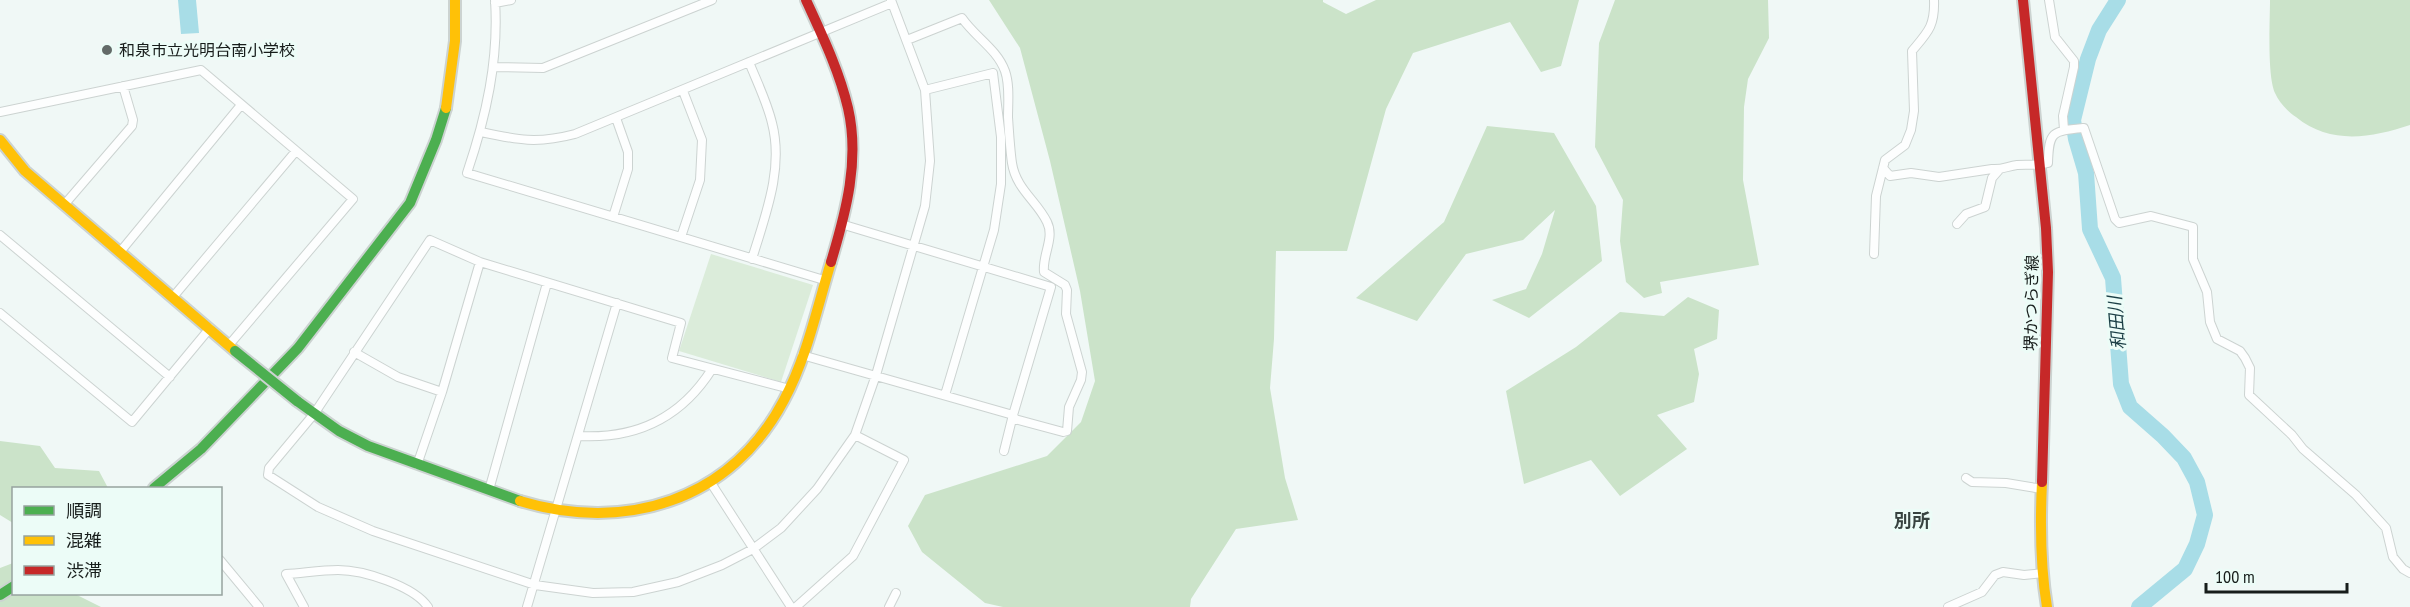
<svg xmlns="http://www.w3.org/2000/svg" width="2410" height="607" viewBox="0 0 2410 607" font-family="'PT Sans Narrow','Noto Sans JP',sans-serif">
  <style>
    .green { fill: #dbecda }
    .forest { fill: #cbe3c9 }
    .water { fill: #a8dde7 }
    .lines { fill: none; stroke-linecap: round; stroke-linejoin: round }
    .river { stroke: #a8dde7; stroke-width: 16 }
    .street-casing { stroke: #ccd3d1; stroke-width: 10 }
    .fast-casing { stroke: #ccd3d1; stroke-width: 14 }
    .slow-casing { stroke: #ccd3d1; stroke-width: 14 }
    .jam-casing { stroke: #ccd3d1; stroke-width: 14 }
    .street { stroke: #fdfefe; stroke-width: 8 }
    .fast { stroke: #4caf50; stroke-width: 10 }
    .slow { stroke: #ffc107; stroke-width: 10 }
    .jam { stroke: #c62828; stroke-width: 10 }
    .fast-bridge-casing { stroke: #ccd3d1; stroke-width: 14; stroke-linecap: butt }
    .fast-bridge { stroke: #4caf50; stroke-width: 10 }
    .poi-dot { fill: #636a68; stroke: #ecfcf7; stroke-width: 2 }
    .labels { text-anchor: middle; stroke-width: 6; stroke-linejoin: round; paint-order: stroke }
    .poi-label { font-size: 16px; fill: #171d1b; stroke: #ecfcf7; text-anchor: start }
    .street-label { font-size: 16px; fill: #171d1b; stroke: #ecfcf7 }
    .water-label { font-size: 18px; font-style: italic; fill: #1c3f46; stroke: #ecfcf7 }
    .neighbourhood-label { font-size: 18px; font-weight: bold; fill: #374340; stroke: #ecfcf7 }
  </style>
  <rect width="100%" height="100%" fill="#f0f8f6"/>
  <path class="green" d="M 711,254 L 813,285 L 781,382 L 679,351 Z"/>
  <path class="forest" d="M 989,0 L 1323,0 L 1323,2 L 1346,14 L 1376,0 L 1579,0 L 1561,66 L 1541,72 L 1510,22 L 1413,53 L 1386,109 L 1347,251 L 1276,251 L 1274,339 L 1270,388 L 1285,478 L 1298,520 L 1236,529 L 1191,599 L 1190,607 L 1003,607 L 985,603 L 922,552 L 908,526 L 925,495 L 1047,456 L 1081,422 L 1095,381 L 1080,291 L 1050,161 L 1020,48 Z
    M 1615,0 L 1768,0 L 1769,38 L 1748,79 L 1744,107 L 1743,180 L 1759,265 L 1660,282 L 1662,293 L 1644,298 L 1626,282 L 1620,241 L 1623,200 L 1595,147 L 1599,43 Z
    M 2270,0 L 2410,0 L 2410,125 C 2371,138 2330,145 2296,117 C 2287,111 2279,102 2275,93 C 2267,75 2270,21 2270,0 Z
    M 1487,126 L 1554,133 L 1596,206 L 1602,261 L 1529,318 L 1492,300 L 1526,289 L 1542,254 L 1555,210 L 1523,240 L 1466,254 L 1417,321 L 1356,298 L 1444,222 Z
    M 1688,297 L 1719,310 L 1717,339 L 1694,349 L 1699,374 L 1694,402 L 1657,415 L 1687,449 L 1620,496 L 1591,460 L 1524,484 L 1506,391 L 1576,347 L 1620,312 L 1664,316 Z
    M 0,441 L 40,446 L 55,468 L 99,471 L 108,488 L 14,488 L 13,523 L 0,515 Z
    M 13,563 L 14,594 L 75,594 L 101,607 L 0,607 L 0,568 Z"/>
  <path class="water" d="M 178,0 L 196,0 L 199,33 L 181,34 Z"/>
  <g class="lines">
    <path class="river" d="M 2118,0 L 2099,30 L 2088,59 L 2073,120 L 2076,139 L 2086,173 L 2090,229 L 2113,278 L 2121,384 L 2130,407 L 2163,436 L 2184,458 L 2197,482 L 2205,515 L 2197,544 L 2185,569 L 2139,607"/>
    <defs>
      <path id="street" d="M 495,0 C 499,60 486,117 467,173 L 824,280
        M 2049,0 L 2055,37 L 2074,61 L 2074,67 L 2063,116 L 2064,130
        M 495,3 L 511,0
        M 907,40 L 962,18 C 975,37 997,49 1005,71 C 1010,85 1008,103 1008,117 C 1009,132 1010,149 1012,163 C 1016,189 1037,201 1047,222 C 1055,238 1042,255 1044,272 L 1065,285 L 1067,290 L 1066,314 L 1082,372 L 1081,380 L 1069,407 L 1067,431 L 1063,432 L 1015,419 L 1013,415 L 1004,451
        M 749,62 C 757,82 767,102 772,123 C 784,169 765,216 752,259
        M 493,67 L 543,68 L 712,0
        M 925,90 L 993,73 L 1001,137 L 1001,184 L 994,230 L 945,395
        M 0,112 L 201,70 L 353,199 L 229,345
        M 481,132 C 518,140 537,144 575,134 L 892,3
        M 1883,168 L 1890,176 L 1911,173 L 1939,177 L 1992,169 C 2002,170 2008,166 2017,165 C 2028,164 2037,166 2048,163 C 2049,131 2052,131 2084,128 L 2115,219 L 2119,223 L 2151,216 L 2193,227 L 2193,259 L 2207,292 L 2210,322 L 2217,339 L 2240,351 L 2245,358 L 2250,368 L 2249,395 L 2292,435 L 2303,449 L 2356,495 L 2386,528 L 2393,557 L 2403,569 L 2410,573
        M 64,205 L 132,126 L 133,120 L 123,86
        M 613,217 L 628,169 L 628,152 L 616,118
        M 1957,224 L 1966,214 L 1985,207 L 1992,178 L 1999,170
        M 0,235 L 170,377
        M 681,237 L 700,180 L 702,140 L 683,91
        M 120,252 L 241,105
        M 1874,254 L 1876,196 L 1885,160 L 1905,145 L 1911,130 L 1914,111 L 1912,51 C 1928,32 1935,26 1934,0
        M 173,297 L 296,151
        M 0,313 L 132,422 L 210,328
        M 354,352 L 398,377 L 442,392
        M 802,355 L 1013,415 L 1051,287 L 841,224
        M 790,389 L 672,358 L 681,323 L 480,262 L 430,240 L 314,414 L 269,468 L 268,475 L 318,507 L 373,531 L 535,585 L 593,593 L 633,592 L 678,582 L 722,565 L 753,549 L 781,528 L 817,489 L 855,435 L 876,375 L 925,206 L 930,161 L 925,90 L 891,0
        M 579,436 C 637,439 681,418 712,369
        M 417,465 L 442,392 L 480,262
        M 1966,478 L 1972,482 L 2006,483 L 2042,489
        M 711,483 L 791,607
        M 489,490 L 547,283
        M 220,560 L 259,607
        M 304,607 L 286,574 C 303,573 321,570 338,570 C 363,570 414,586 428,607
        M 527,607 L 617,303
        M 796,607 L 853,556 L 904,460 L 855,435
        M 889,607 L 896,593
        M 1948,607 L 1982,592 L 1995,575 L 2003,572 L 2024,575 L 2043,573"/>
      <path id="fast" d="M 297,401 L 339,431 L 368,446 L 520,501
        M 154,488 L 201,449 L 298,348 L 410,203 L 436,140 L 446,108
        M 0,595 L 14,586"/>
      <path id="slow" d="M 446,108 L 455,41 L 455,0
        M 0,140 L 25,171 L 235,351
        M 2042,482 C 2040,524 2040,565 2047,607
        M 520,501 C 625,533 731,501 784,400 C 807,357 817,308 831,262"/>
      <path id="jam" d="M 806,0 C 822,35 839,70 848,108 C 860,160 846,212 831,262
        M 2023,0 L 2046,228 L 2048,272 L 2042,482"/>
    </defs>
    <use href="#street" class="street-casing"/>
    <use href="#fast" class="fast-casing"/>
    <use href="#slow" class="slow-casing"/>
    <use href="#jam" class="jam-casing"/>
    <use href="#street" class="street"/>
    <use href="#fast" class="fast"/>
    <use href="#slow" class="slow"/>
    <use href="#jam" class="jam"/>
    <defs>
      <path id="fast-bridge" d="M 235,351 L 297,401"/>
    </defs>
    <use href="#fast-bridge" class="fast-bridge-casing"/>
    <use href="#fast-bridge" class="fast-bridge"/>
  </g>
  <circle class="poi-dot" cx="107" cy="50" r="6"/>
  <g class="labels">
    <g class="poi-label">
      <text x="119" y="56">和泉市立光明台南小学校</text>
    </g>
    <g class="street-label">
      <text transform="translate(2031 303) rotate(-89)" y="6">堺かつらぎ線</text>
    </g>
    <g class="water-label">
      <text transform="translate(2117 323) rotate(-95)" y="6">和田川</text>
    </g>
    <g class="neighbourhood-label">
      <text x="1912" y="527">別所</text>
    </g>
  </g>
  <rect x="12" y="487" width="210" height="108" fill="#ecfcf7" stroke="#97a39f" stroke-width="1.5"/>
  <rect x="24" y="506" width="30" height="9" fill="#4caf50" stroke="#97a39f" stroke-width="1.5"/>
  <text x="66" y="517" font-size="18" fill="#171d1b">順調</text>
  <rect x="24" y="536" width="30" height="9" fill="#ffc107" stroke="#97a39f" stroke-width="1.5"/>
  <text x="66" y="547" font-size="18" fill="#171d1b">混雑</text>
  <rect x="24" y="566" width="30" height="9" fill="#c62828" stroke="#97a39f" stroke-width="1.5"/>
  <text x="66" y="577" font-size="18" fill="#171d1b">渋滞</text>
  <path d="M2206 583v9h141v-9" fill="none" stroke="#171d1b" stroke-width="3"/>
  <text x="2215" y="583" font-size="18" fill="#171d1b" stroke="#ecfcf7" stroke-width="4.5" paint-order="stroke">100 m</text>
</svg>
